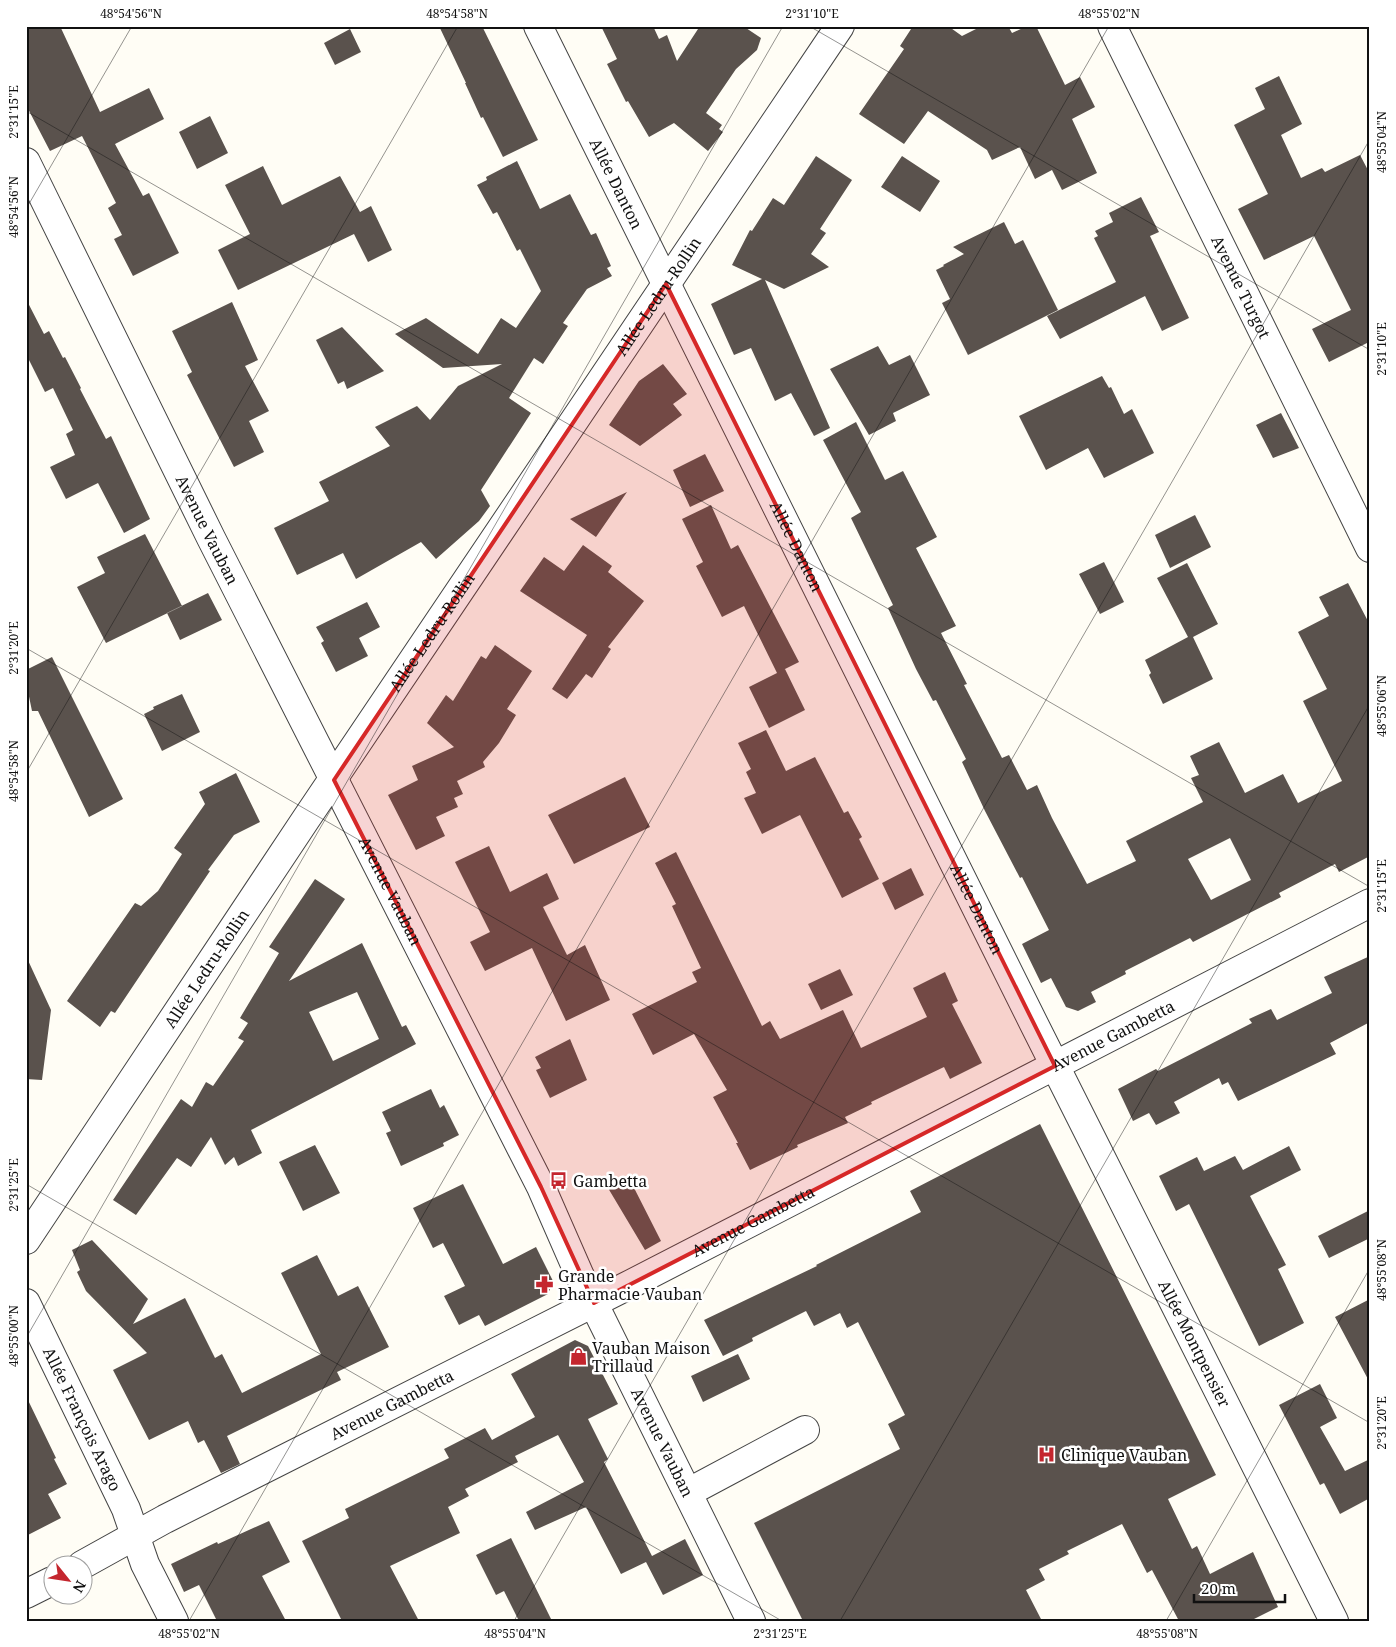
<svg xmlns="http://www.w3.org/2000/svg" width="1396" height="1647" viewBox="0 0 1396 1647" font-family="'Noto Serif',serif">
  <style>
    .building { fill: #5a524d; fill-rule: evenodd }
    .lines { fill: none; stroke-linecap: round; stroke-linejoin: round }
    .minor-casing { stroke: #444; stroke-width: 30 }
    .minor { stroke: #fff; stroke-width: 28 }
    .marked { fill: #d62828; fill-opacity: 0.2; stroke: #d62828; stroke-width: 4; stroke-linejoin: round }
    .ticks { fill: none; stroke: #111; stroke-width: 1; stroke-opacity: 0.45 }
    .labels { text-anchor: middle; stroke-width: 5; stroke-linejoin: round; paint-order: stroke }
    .street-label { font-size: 16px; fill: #111; stroke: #fff }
    .poi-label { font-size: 16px; fill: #111; stroke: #fff; text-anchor: start }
    .neatline { fill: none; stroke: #111; stroke-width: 2 }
    .ticks-label { font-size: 12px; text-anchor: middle; fill: #111 }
  </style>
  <rect width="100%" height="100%" fill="#fffdf5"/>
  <path class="building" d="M 26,26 L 60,26 L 100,112 L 149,88 L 164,119 L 115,144 L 143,196 L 149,193 L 179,253 L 133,276 L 114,239 L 122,235 L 108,208 L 116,203 L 82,136 L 50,151 L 26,105 Z
    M 439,26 L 482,26 L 538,140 L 503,157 L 483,117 L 481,118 L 465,83 L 466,83 Z
    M 601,26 L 653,26 L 659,39 L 667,35 L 677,61 L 700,26 L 743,26 L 761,38 L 757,50 L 736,69 L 706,113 L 722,125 L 719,129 L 723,132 L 708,151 L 674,123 L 649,137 L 628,101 L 626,102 L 607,64 L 617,59 Z
    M 913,26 L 948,26 L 962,36 L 982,26 L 1008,26 L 1012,33 L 1027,26 L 1036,26 L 1065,85 L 1080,77 L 1095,107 L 1072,119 L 1097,173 L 1062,190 L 1052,170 L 1035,179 L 1020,147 L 992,160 L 987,150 L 928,111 L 904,144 L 859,114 L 904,49 L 900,46 Z
    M 350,29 L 361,52 L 335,65 L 324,43 Z
    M 1279,76 L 1302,124 L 1281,135 L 1301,178 L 1322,168 L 1325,172 L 1360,155 L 1370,174 L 1370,348 L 1367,343 L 1329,362 L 1312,329 L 1351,310 L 1314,236 L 1264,260 L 1238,209 L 1268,194 L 1234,125 L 1265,109 L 1255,88 Z
    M 210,116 L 228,153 L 197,169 L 179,132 Z
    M 816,156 L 852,180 L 820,229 L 826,233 L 811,254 L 829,267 L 784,289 L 765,280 L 830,428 L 814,436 L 791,393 L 775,401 L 751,348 L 734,355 L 711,304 L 762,279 L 732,265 L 750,230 L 752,231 L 773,198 L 784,205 Z
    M 902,156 L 940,181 L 920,212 L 881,187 Z
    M 517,161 L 540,209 L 570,194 L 591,235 L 596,233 L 611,266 L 607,268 L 612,276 L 587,289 L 563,323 L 568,326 L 543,364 L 534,358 L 509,398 L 531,413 L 481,490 L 490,506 L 479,521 L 436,559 L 421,542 L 356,579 L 343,553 L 297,575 L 274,528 L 329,501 L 319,482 L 390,446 L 375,427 L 417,406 L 430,420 L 458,386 L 502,364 L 443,368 L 395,334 L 426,318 L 478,354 L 501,318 L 516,328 L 541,291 L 520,249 L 517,251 L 497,212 L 493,214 L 477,185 L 487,180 L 486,177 Z
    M 263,166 L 282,205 L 340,176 L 360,212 L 371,206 L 392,250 L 368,262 L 354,234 L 238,290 L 218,250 L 250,234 L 225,185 Z
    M 1141,197 L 1159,232 L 1150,236 L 1189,318 L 1162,331 L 1145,296 L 1060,339 L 1047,316 L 1116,282 L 1094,238 L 1098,236 L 1095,231 L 1113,222 L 1109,213 Z
    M 1004,222 L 1015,244 L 1023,240 L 1058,310 L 968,355 L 942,303 L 950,299 L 936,270 L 944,266 L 943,265 L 964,254 L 953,247 Z
    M 26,299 L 44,334 L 49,331 L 63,358 L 65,357 L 81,388 L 80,389 L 106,439 L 111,436 L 150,519 L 124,533 L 98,483 L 66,499 L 50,467 L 75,455 L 66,434 L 73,430 L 53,388 L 45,392 L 26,354 Z
    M 232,302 L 258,360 L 245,366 L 269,411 L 249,421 L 264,452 L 234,467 L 187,375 L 192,372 L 172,331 Z
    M 342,327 L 384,371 L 347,389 L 344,381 L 338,384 L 316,340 Z
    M 878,346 L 889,365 L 910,355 L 930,395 L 893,413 L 896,421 L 869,435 L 830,369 Z
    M 663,364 L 687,394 L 673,404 L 682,415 L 640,446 L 609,425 L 639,381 Z
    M 1102,376 L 1109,388 L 1111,387 L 1124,414 L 1132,409 L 1154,453 L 1104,478 L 1088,448 L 1046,470 L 1019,416 Z
    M 1281,413 L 1299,448 L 1273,458 L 1256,425 Z
    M 856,422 L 885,480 L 903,471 L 937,537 L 916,548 L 956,626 L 941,633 L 967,684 L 964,685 L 1002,758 L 1009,755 L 1027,790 L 1037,785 L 1052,818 L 1087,884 L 1136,861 L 1126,841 L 1203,802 L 1191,778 L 1199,775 L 1190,756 L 1219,742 L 1245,793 L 1283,774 L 1298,803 L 1342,781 L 1303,701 L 1327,689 L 1298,632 L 1329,616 L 1319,597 L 1348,583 L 1370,625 L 1370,856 L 1339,872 L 1335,864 L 1279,893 L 1281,897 L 1193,942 L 1190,938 L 1125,971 L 1126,974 L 1091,992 L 1096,1002 L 1078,1011 L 1066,1007 L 1051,978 L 1041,983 L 1022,944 L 1049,930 L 1022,877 L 1020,878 L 985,811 L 962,762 L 966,759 L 936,700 L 933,701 L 916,669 L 888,608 L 893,605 L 851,518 L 861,512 L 823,440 ZM 1230,838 L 1251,880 L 1211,900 L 1188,859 Z
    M 705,454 L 724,491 L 690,507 L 673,470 Z
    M 627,492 L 596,537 L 570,519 Z
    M 711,505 L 731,549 L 738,545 L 799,662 L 777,673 L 744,606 L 722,617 L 696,566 L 703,562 L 682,519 Z
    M 1195,515 L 1211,547 L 1170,568 L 1155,535 Z
    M 145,534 L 182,606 L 106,643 L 77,587 L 105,573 L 97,557 Z
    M 583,545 L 612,566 L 608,572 L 644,601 L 608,647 L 611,649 L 592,678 L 586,674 L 567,699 L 552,689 L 587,635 L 520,591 L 544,557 L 564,571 Z
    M 1104,562 L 1124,602 L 1100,614 L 1079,574 Z
    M 1187,563 L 1218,624 L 1193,637 L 1213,679 L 1163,704 L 1149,675 L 1151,673 L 1145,660 L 1188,637 L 1157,578 Z
    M 208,593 L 222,620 L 180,640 L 167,613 Z
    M 367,602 L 380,627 L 359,638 L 368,656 L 336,672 L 321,643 L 324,641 L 316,627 Z
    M 495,645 L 532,671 L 507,709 L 516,715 L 499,743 L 483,762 L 485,767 L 457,781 L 463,794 L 454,798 L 458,807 L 436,817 L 445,836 L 416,850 L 388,795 L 418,780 L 412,766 L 454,747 L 427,723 L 446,695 L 453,701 L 481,656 L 486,659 Z
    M 52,657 L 123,799 L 89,817 L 38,711 L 32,711 L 26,682 L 26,670 Z
    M 785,669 L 805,710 L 769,728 L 749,687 Z
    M 182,694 L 200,732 L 162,751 L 144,714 L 154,709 L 153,707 Z
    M 766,730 L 786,771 L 815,757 L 844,813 L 848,811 L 862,837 L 859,839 L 879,879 L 842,898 L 800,815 L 762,834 L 744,798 L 756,793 L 746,772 L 751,769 L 738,743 Z
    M 236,773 L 260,822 L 234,835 L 208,870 L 210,871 L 115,1013 L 111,1011 L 100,1027 L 67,1001 L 135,903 L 141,906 L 158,891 L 182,854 L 174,848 L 205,804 L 199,792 Z
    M 625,777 L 650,827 L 574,864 L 548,815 Z
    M 489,846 L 510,892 L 547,873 L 559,899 L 543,907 L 567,955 L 585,945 L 610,1000 L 566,1021 L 532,948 L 485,971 L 470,942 L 490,932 L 455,862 Z
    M 676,852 L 762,1026 L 770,1021 L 780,1039 L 843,1010 L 861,1048 L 927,1017 L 913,988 L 945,972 L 958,1001 L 952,1004 L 982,1063 L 950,1079 L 944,1067 L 871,1102 L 872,1104 L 845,1117 L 848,1123 L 797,1145 L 798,1147 L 750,1170 L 736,1143 L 738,1143 L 713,1097 L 727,1090 L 694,1034 L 653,1055 L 632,1014 L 697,982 L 692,972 L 701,968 L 672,906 L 676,904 L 655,863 Z
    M 911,868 L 924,895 L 895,910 L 882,883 Z
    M 315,879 L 345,899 L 289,981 L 362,943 L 402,1027 L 406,1025 L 416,1044 L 251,1130 L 262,1153 L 238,1166 L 234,1157 L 225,1165 L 211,1137 L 191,1167 L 177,1158 L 136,1215 L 113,1200 L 181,1099 L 192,1107 L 206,1082 L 213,1086 L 244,1041 L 238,1038 L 248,1023 L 240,1018 L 279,953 L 269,947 ZM 357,992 L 379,1039 L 333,1061 L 309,1012 Z
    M 26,956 L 51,1010 L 42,1080 L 26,1079 Z
    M 1370,956 L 1370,1022 L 1330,1043 L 1336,1054 L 1238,1101 L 1228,1082 L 1222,1085 L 1219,1078 L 1174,1102 L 1180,1113 L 1156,1125 L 1149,1113 L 1133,1121 L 1118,1089 L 1156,1069 L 1158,1071 L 1252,1023 L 1249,1019 L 1271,1009 L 1277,1020 L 1332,993 L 1324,977 Z
    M 840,969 L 853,995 L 821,1010 L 808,984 Z
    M 570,1039 L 587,1080 L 550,1098 L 536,1070 L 541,1068 L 535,1057 Z
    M 431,1089 L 440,1108 L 444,1105 L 459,1135 L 443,1143 L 444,1146 L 401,1166 L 386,1133 L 391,1131 L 382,1112 Z
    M 1040,1124 L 1216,1475 L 1168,1499 L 1192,1549 L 1197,1546 L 1210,1574 L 1253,1552 L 1278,1607 L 1250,1621 L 1179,1621 L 1152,1570 L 1147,1573 L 1122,1524 L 1067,1551 L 1069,1554 L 1039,1569 L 1045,1580 L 1026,1590 L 1042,1621 L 803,1621 L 754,1523 L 900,1449 L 888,1424 L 905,1415 L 858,1322 L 847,1328 L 840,1313 L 814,1326 L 806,1311 L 752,1338 L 753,1341 L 723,1356 L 704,1320 L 817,1266 L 816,1265 L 921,1212 L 910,1191 Z
    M 315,1145 L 340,1193 L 303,1211 L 279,1162 Z
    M 1289,1146 L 1301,1170 L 1250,1196 L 1286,1265 L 1278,1269 L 1304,1323 L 1259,1346 L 1189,1204 L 1176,1211 L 1159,1176 L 1197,1157 L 1204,1171 L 1235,1156 L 1243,1170 Z
    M 629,1178 L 661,1241 L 645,1250 L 608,1188 Z
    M 463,1184 L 503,1264 L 536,1247 L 553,1281 L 548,1294 L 485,1326 L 479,1315 L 459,1325 L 444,1296 L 465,1286 L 443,1243 L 433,1248 L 413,1208 Z
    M 1370,1210 L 1370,1238 L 1329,1258 L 1318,1236 Z
    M 92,1240 L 148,1299 L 133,1324 L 185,1298 L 215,1358 L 222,1354 L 242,1393 L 321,1354 L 281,1273 L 317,1255 L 338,1296 L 358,1286 L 389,1347 L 337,1372 L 341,1380 L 227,1436 L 240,1464 L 221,1473 L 204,1440 L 198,1443 L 188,1421 L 149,1440 L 113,1370 L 147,1353 L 86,1291 L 77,1272 L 80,1270 L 72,1250 Z
    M 1370,1299 L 1370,1383 L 1335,1317 Z
    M 575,1340 L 588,1346 L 618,1404 L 588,1419 L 608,1459 L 604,1462 L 652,1556 L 685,1539 L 703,1575 L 663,1595 L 646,1562 L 621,1574 L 586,1507 L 535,1530 L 526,1512 L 584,1482 L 558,1435 L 515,1456 L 518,1462 L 465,1489 L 469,1496 L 448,1507 L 460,1533 L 390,1566 L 419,1621 L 342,1621 L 302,1541 L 349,1518 L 345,1509 L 449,1458 L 444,1449 L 485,1428 L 492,1440 L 535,1417 L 511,1374 Z
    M 738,1354 L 750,1379 L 703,1402 L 691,1376 Z
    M 1320,1384 L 1337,1418 L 1320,1427 L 1345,1471 L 1370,1459 L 1370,1498 L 1340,1514 L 1324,1483 L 1320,1485 L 1279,1405 Z
    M 26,1396 L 56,1458 L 54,1459 L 67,1484 L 48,1494 L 61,1518 L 26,1536 Z
    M 269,1521 L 290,1562 L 262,1576 L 286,1621 L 217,1621 L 199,1585 L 184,1592 L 171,1564 L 217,1542 L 218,1544 Z
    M 511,1538 L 552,1621 L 519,1621 L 504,1591 L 496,1595 L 476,1555 Z"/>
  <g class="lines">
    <defs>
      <g id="minor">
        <path id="s1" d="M 538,26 L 1034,1024 L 1334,1621"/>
        <path id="s2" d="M 1112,26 L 1370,548"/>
        <path id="s3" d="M 26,162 L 211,538 L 541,1187 L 580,1276 L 751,1621"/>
        <path id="s4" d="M 26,1240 L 306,819 L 840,26"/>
        <path id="s5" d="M 26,1303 L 126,1509 L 145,1564 L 174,1621"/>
        <path d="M 689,1492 L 805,1430"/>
        <path id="s6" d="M 82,1565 L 165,1519 L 627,1286 L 1370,903"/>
        <path d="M 26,1594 L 52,1581"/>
      </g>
    </defs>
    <use href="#minor" class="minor-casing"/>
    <use href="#minor" class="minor"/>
  </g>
  <path class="marked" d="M 666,284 L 1055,1066 L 594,1303 L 541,1187 L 334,780 Z"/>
  <path class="ticks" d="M 809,26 L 1370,350M 26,111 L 1370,887M 26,209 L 132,26M 26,648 L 1370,1423M 26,773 L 458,26M 26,1184 L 782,1621M 26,1338 L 783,26M 189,1621 L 1109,26M 514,1621 L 1370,139M 840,1621 L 1370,704M 1166,1621 L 1370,1268"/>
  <defs>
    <symbol id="bus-bare" viewBox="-9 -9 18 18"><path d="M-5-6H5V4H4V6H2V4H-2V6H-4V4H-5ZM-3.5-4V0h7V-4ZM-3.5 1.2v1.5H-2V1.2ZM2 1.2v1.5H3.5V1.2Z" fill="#c4262e" stroke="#fff" stroke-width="2.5" paint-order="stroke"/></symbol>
    <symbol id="pharmacy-bare" viewBox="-9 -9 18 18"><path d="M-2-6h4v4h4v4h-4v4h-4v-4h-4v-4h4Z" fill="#c4262e" stroke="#fff" stroke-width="2.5" paint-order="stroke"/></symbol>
    <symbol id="shop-bare" viewBox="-9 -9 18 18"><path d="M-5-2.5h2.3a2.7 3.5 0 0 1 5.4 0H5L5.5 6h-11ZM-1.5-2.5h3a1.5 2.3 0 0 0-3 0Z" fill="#c4262e" stroke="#fff" stroke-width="2.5" paint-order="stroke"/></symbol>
    <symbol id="hospital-bare" viewBox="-9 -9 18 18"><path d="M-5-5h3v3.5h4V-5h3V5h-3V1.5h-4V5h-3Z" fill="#c4262e" stroke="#fff" stroke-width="2.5" paint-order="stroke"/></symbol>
  </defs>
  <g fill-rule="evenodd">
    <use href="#bus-bare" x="546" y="1168" width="25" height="25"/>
    <use href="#pharmacy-bare" x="532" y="1272" width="25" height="25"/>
    <use href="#shop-bare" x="566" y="1344" width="25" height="25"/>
    <use href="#hospital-bare" x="1034" y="1442" width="25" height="25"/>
  </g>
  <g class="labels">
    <g class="street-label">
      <text dy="6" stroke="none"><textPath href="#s1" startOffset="176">Allée Danton</textPath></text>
      <text dy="6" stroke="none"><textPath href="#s2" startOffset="291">Avenue Turgot</textPath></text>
      <text dy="6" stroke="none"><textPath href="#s4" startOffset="1136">Allée Ledru-Rollin</textPath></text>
      <text dy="6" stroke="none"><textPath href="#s3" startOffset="410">Avenue Vauban</textPath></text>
      <text dy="6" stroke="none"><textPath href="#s1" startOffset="581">Allée Danton</textPath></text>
      <text dy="6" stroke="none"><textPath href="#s4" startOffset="731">Allée Ledru-Rollin</textPath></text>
      <text dy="6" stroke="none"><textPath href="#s3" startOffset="815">Avenue Vauban</textPath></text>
      <text dy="6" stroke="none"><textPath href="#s1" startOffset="986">Allée Danton</textPath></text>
      <text dy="6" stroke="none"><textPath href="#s4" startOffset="326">Allée Ledru-Rollin</textPath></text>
      <text dy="6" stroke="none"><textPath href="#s6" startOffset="1159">Avenue Gambetta</textPath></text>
      <text dy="6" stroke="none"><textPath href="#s6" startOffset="754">Avenue Gambetta</textPath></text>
      <text dy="6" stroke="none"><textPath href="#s1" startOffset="1472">Allée Montpensier</textPath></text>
      <text dy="6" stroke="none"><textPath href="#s6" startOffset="349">Avenue Gambetta</textPath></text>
      <text dy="6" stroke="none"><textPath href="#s5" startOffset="129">Allée François Arago</textPath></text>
      <text dy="6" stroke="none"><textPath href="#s3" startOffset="1430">Avenue Vauban</textPath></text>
    </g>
    <g class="poi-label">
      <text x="573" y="1187">Gambetta</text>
      <text x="558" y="1282">Grande<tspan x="558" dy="18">Pharmacie Vauban</tspan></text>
      <text x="592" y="1354">Vauban Maison<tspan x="592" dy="18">Trillaud</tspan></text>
      <text x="1061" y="1461">Clinique Vauban</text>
    </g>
  </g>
  <rect width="1396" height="1647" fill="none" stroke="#ffffff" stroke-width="55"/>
  <g transform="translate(68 1580) rotate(120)"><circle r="24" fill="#ffffff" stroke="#a0a0a0"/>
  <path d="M0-4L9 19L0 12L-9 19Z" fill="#c4262e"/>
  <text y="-8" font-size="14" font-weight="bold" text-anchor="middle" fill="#111111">N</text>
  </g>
  <path d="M1194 1594v8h91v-8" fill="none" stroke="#111111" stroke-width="2.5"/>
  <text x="1201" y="1594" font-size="15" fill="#111111" stroke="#ffffff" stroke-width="4" paint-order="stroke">20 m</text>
  <rect x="28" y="28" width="1340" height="1592" class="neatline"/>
  <g class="ticks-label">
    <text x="131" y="18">48°54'56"N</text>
    <text x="457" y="18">48°54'58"N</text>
    <text x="812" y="18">2°31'10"E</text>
    <text x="1109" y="18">48°55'02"N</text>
    <text transform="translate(14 112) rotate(-90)" y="4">2°31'15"E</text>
    <text transform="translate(1382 142) rotate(-90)" y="4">48°55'04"N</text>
    <text transform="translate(14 207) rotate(-90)" y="4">48°54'56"N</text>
    <text transform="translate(1382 349) rotate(-90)" y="4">2°31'10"E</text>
    <text transform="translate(14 648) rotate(-90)" y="4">2°31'20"E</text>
    <text transform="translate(1382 706) rotate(-90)" y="4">48°55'06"N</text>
    <text transform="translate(14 771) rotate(-90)" y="4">48°54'58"N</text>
    <text transform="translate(1382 886) rotate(-90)" y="4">2°31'15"E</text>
    <text transform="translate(14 1185) rotate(-90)" y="4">2°31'25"E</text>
    <text transform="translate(1382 1270) rotate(-90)" y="4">48°55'08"N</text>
    <text transform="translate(14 1336) rotate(-90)" y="4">48°55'00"N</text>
    <text transform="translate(1382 1423) rotate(-90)" y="4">2°31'20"E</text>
    <text x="189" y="1638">48°55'02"N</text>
    <text x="515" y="1638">48°55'04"N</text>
    <text x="780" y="1638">2°31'25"E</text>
    <text x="1167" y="1638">48°55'08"N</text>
  </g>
</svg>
